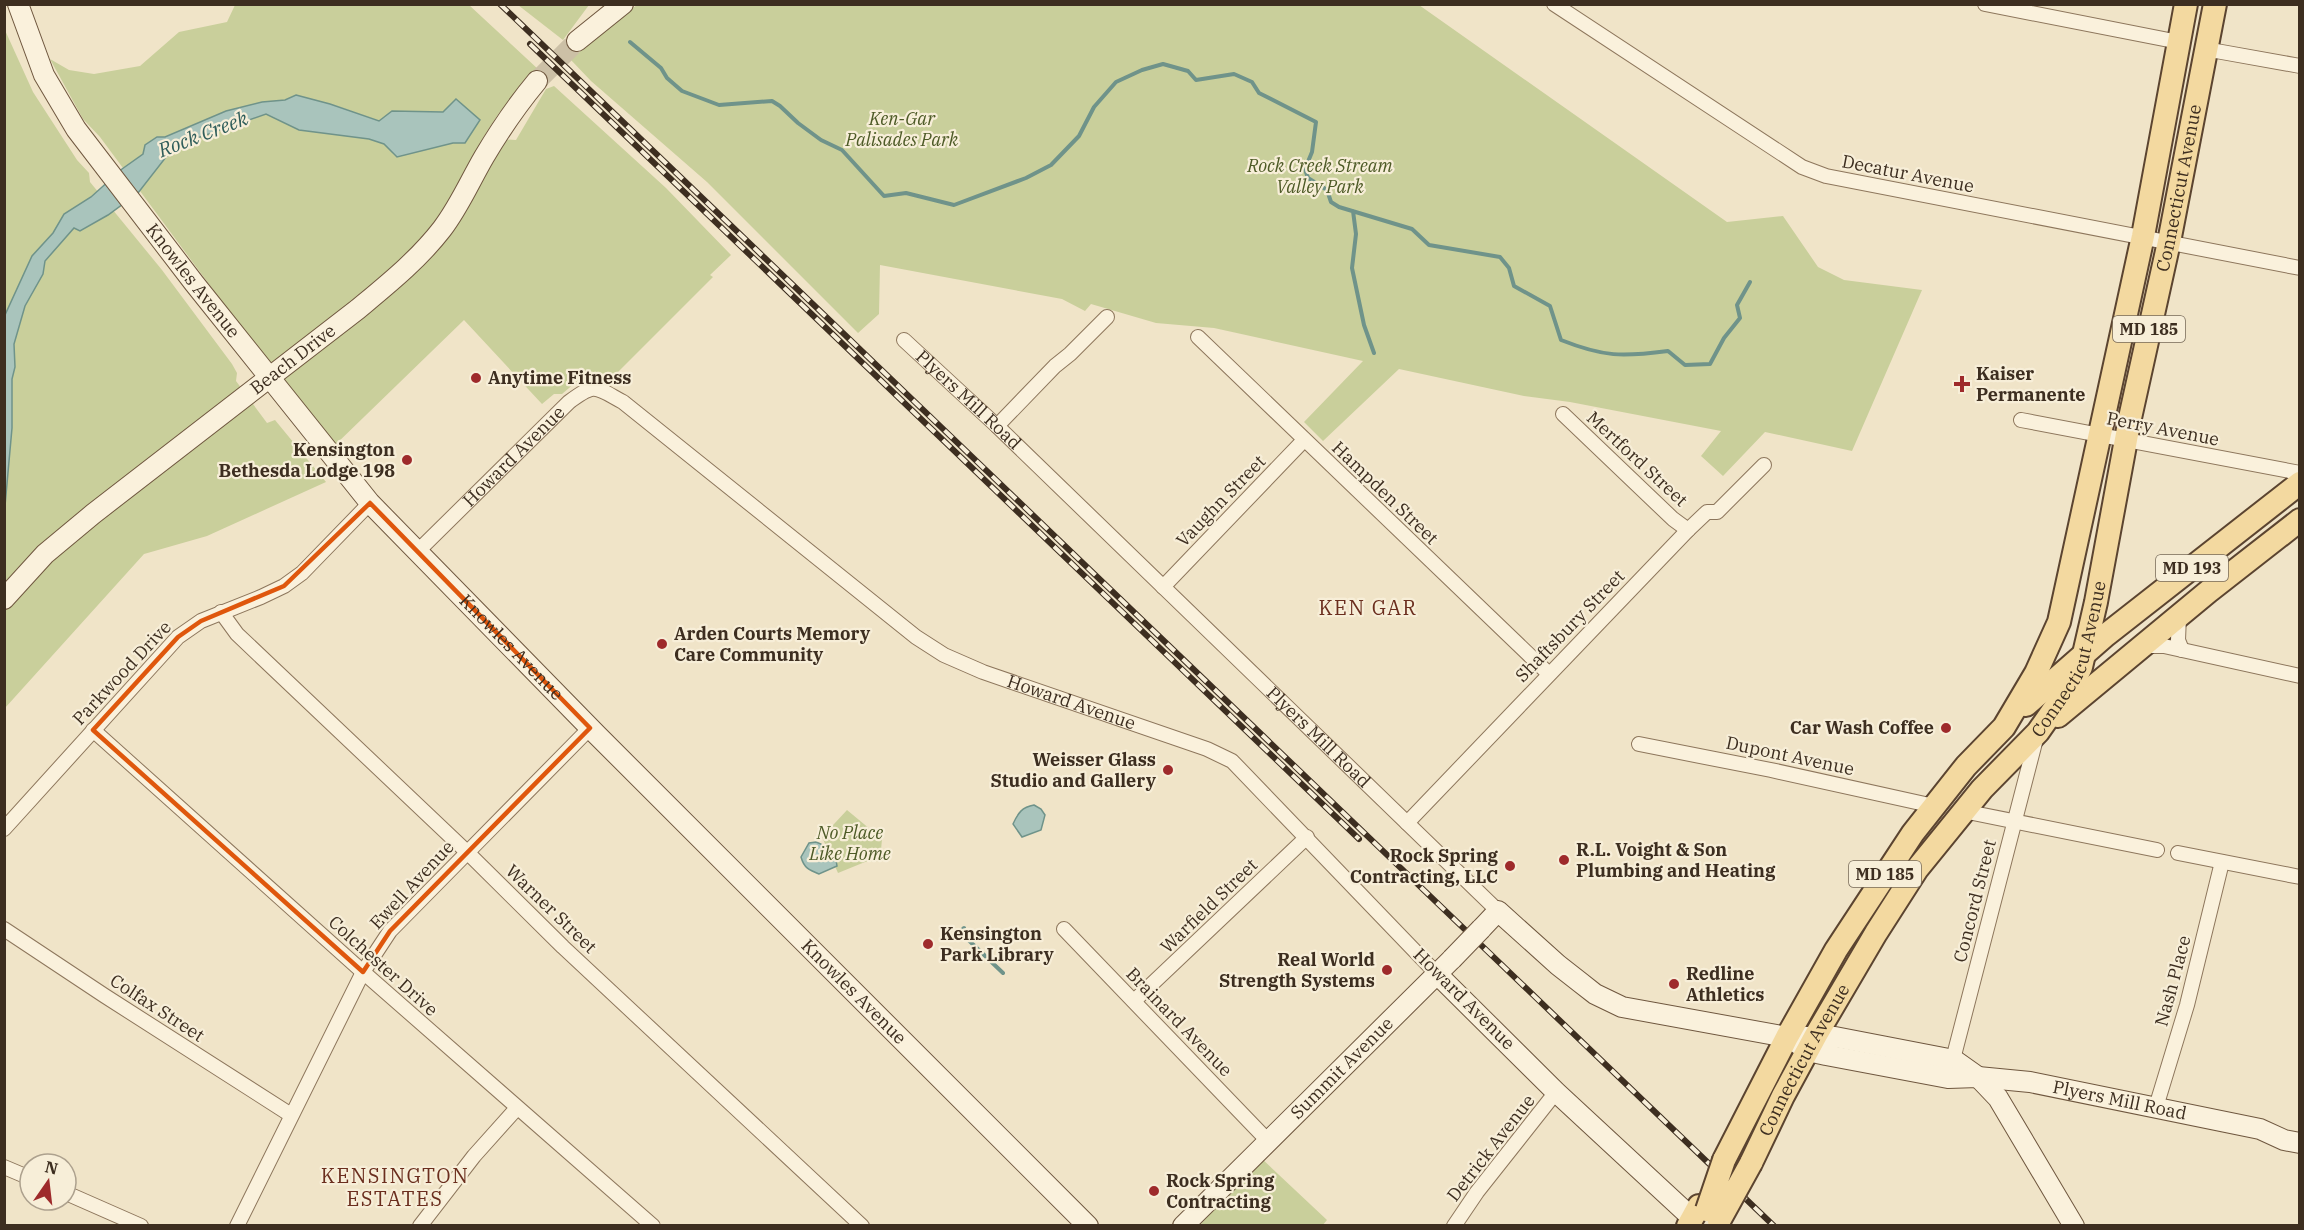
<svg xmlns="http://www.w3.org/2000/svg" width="2304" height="1230" viewBox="0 0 2304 1230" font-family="'IBM Plex Serif',serif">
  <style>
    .green { fill: #c9cf9b; fill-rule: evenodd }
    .water { fill: #a9c4bc; stroke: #6f938a; stroke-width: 1.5 }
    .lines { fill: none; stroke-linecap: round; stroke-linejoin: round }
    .stream { stroke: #6f938a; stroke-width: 4 }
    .secondary-tunnel { stroke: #ccc0a6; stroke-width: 20; stroke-dasharray: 20 10; stroke-linecap: butt }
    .street-casing { stroke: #8d765c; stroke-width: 16 }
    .secondary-casing { stroke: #6f573f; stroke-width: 22 }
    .primary-casing { stroke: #5b4430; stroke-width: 26 }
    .street { stroke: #faf1dc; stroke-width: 14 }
    .secondary { stroke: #faf1dc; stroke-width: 20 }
    .primary { stroke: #f3d9a0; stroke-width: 22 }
    .rail-casing { stroke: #3d2e20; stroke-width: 6 }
    .rail { stroke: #f7eed8; stroke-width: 4; stroke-dasharray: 11; stroke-linecap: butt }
    .secondary-bridge-casing { stroke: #6f573f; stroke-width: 22; stroke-linecap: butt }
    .primary-bridge-casing { stroke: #5b4430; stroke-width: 26; stroke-linecap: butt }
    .secondary-bridge { stroke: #faf1dc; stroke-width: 20 }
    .primary-bridge { stroke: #f3d9a0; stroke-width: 22 }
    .marked { fill: none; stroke: #df570d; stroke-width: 4.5; stroke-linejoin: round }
    .poi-dot { fill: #9e2a2b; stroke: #f7eed8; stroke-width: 2 }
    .labels { text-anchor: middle; stroke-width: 4.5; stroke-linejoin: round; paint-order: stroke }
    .shield { fill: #f7eed8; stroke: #756857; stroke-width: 1.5 }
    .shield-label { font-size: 16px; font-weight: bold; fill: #3d2e20 }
    .park-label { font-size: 18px; font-style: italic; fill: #4d5a26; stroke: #f7eed8 }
    .street-label { font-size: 18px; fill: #3d2e20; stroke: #f7eed8 }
    .poi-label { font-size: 18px; font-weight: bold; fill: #3d2e20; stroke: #f7eed8; text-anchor: start }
    .water-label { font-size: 20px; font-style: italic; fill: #2f5d5a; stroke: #f7eed8 }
    .neighbourhood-label { font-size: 20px; letter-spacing: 1.5px; fill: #6b2e1e; stroke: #f7eed8 }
  </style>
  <rect width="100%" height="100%" fill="#f0e4c8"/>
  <path class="green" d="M 235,5 L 469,5 L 539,70 L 499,113 L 483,138 L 516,140 L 546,89 L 554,86 L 666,188 L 731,255 L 710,275 L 713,277 L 614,376 L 610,372 L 607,375 L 589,371 L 562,394 L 554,394 L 542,404 L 464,320 L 331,449 L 100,137 L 83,119 L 50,59 L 69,70 L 94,74 L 140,66 L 179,32 L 227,22 ZM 456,99 L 464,108 L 436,135 L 314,109 L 334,105 L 379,121 L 392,111 L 443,112 Z
    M 518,5 L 589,5 L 563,40 Z
    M 637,5 L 1419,5 L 1727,222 L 1783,216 L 1818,267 L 1844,280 L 1922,290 L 1852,451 L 1765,432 L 1723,476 L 1701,456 L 1721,431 L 1570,402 L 1524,396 L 1399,369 L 1323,441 L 1304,422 L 1363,361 L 1214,328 L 1156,323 L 1091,304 L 1085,311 L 1062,299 L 880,265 L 879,314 L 858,333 L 707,182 L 591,81 L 571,60 L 604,29 Z
    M 4,28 L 33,92 L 77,160 L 89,173 L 90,182 L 162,270 L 232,364 L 237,373 L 236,381 L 267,423 L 275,420 L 326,482 L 207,536 L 144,554 L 5,708 Z
    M 847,810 L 882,839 L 880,861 L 865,862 L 838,873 L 822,837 Z
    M 1261,1158 L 1327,1220 L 1322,1226 L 1199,1226 Z"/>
  <path class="water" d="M 296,95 L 330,104 L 379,121 L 392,111 L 443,112 L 456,99 L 480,120 L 465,143 L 453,143 L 397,157 L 384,144 L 369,139 L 299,130 L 266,114 L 186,142 L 166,157 L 138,193 L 108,215 L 80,231 L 74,228 L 45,261 L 43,274 L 25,306 L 14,344 L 15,367 L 12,379 L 12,428 L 5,506 L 5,315 L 32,256 L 53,233 L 64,214 L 91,197 L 122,169 L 143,154 L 145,145 L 157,137 L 165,137 L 226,111 L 262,102 L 285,100 Z
    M 1034,805 L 1041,809 L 1045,815 L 1041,830 L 1022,837 L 1013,824 C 1018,813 1022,807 1034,805 Z
    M 816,842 L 821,844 L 830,859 L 836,860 L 837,866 L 819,874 C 809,870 804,868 801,857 L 809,843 Z"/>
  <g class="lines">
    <path class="stream" d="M 630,42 L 661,68 L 667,78 L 682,91 L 719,105 L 772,101 L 780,106 L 798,123 L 821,140 L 842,150 L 884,196 L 906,193 L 954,205 L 1026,178 L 1051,165 L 1079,136 L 1094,107 L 1116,82 L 1142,70 L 1163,64 L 1188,71 L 1196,80 L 1234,74 L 1252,82 L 1259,93 L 1316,122 L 1312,152 L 1305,169 L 1308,178 L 1327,190 L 1331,202 L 1339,207 L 1412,229 L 1429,245 L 1500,257 L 1509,268 L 1514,286 L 1550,306 L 1561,340 C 1604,357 1622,357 1668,351 L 1685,365 L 1710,364 L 1724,338 L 1740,318 L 1737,305 L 1750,282
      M 1353,211 L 1356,234 L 1352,268 L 1364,325 L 1374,353
      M 964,928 L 960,932 L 1003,973"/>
    <path class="secondary-tunnel" d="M 537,81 L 577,41"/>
    <defs>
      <g id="street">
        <path d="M 1554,4 L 1802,167 L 1826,176 L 2300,268"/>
        <path d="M 1985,4 L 2179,42"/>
        <path d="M 2205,49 L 2300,66"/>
        <path d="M 1198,337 L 1549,674"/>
        <path id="s1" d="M 904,340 L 997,426 L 1498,911"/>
        <path d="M 1563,414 L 1673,519 L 1688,530"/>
        <path d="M 2021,420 L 2300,473"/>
        <path d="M 997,426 L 1055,366 L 1070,354 L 1107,317"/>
        <path id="s2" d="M 417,552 L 569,402 C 596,382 595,387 623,402 L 916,637 L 944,655 L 983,672 L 1207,749 L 1232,761 L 1437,974"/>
        <path d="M 1163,587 L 1304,440"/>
        <path d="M 221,612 L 237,634 L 468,853 L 563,947 L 862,1226"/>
        <path d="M 2179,616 L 2178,640 L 2182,650"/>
        <path d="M 2144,646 L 2164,646 L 2300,676"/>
        <path d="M 93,730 L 363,972 L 653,1226"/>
        <path d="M 1639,744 L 1771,770 L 1934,806"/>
        <path d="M 1963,811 L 2157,850"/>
        <path d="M 1407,823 L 1688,530 L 1707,512 L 1717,512 L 1764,465"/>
        <path d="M 4,829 L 178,637 L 201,621 L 261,597 L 284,586 L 302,573 L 370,503"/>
        <path d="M 2178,853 L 2300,877"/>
        <path d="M 4,929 L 105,996 L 291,1115"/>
        <path d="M 1064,929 L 1268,1141"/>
        <path d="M 1134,1001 L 1307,837"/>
        <path d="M 1951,1067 L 2037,735"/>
        <path d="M 2156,1107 L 2187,1005 L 2222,862"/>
        <path d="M 4,1167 L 30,1178"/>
        <path d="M 66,1193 L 141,1226"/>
        <path d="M 237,1226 L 363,972 L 390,931 L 590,728"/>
        <path d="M 420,1226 L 474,1156 L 517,1108"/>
        <path d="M 1454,1226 L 1477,1192 L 1556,1092"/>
      </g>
      <g id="secondary">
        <path id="s3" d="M 18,4 L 44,75 L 76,129 L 194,283 L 370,503 L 597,735 L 1088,1226"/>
        <path d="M 577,41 L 623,4"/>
        <path id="s4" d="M 4,599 L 45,554 L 93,514 L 358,309 C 388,284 418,260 442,229 C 459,207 470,181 484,157 C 500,130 517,105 537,81"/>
        <path d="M 1481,929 L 1498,911 L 1558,965 L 1581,983 L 1595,994 L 1622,1007 L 1787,1037 L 1835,1037 L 1954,1060 L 1978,1077 L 1998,1098 L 2074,1226"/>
        <path d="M 1437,974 L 1556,1092 L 1692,1218"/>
        <path id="s5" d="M 1797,1043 L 1808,1051 L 1826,1055 L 1948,1078 L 1978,1077 L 2030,1082 L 2260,1129 L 2284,1140 L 2300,1143"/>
        <path id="s6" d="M 1183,1226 L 1452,959"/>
      </g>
      <g id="primary">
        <path d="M 2026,705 L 2106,635 L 2300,483"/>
        <path d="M 2058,716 L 2209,591 L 2300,520"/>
        <path d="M 1724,1160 L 1787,1037 L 1836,950 L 1913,833 L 1966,766 L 2004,727 L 2036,673 L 2059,622 L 2143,236 L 2186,4"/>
        <path id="s7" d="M 1751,1163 L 1783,1096 L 1816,1035 L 1876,933 L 1917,869 L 1982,789 L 2038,732 L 2075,679 L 2081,667 L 2096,602 L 2130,418 L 2169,242 L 2215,4"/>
        <path d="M 1688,1226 L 1699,1206"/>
      </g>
    </defs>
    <use href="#street" class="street-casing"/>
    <use href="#secondary" class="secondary-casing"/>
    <use href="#primary" class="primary-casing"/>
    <use href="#street" class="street"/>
    <use href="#secondary" class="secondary"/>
    <use href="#primary" class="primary"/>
    <defs>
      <path id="rail" d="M 500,4 L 1774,1226
        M 530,44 L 1359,839"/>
    </defs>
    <use href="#rail" class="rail-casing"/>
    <use href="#rail" class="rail"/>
    <defs>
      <path id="secondary-bridge" d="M 1452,959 L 1481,929"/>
      <path id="primary-bridge" d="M 1707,1210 L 1724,1160
        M 1719,1221 L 1751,1163"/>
    </defs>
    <use href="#secondary-bridge" class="secondary-bridge-casing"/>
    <use href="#primary-bridge" class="primary-bridge-casing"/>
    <use href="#secondary-bridge" class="secondary-bridge"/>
    <use href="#primary-bridge" class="primary-bridge"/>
  </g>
  <path class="marked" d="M 370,503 L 590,728 L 390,931 L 363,972 L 93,730 L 178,637 L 201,621 L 284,586 Z"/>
  <g class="poi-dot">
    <circle cx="476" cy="378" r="6"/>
    <path d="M1959 375h6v6h6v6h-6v6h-6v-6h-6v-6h6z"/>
    <circle cx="407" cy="460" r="6"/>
    <circle cx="662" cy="644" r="6"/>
    <circle cx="1946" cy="728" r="6"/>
    <circle cx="1168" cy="770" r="6"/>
    <circle cx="1564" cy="860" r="6"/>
    <circle cx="1510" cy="866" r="6"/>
    <circle cx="928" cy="944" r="6"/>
    <circle cx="1387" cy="970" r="6"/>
    <circle cx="1674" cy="984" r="6"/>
    <circle cx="1154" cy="1191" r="6"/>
  </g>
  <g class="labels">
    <g class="shield">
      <rect x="2113" y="316" width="72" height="26" rx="4.5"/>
      <rect x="2156" y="555" width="72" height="26" rx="4.5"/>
      <rect x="1849" y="861" width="72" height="26" rx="4.5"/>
    </g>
    <g class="shield-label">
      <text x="2149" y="335">MD 185</text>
      <text x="2192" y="574">MD 193</text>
      <text x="1885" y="880">MD 185</text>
    </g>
    <g class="park-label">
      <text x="902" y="125">Ken-Gar<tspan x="902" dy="21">Palisades Park</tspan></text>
      <text x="1320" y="172">Rock Creek Stream<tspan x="1320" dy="21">Valley Park</tspan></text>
      <text x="850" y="839">No Place<tspan x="850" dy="21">Like Home</tspan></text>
    </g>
    <g class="street-label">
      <text transform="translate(1908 174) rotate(11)" y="6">Decatur Avenue</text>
      <text dy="6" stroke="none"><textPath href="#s7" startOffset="1088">Connecticut Avenue</textPath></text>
      <text dy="6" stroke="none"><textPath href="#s3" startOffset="330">Knowles Avenue</textPath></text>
      <text dy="6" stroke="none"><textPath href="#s4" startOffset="376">Beach Drive</textPath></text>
      <text dy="6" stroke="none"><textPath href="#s1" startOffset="88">Plyers Mill Road</textPath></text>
      <text transform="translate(2163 429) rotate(11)" y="6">Perry Avenue</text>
      <text dy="6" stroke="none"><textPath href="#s2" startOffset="136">Howard Avenue</textPath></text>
      <text transform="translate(1637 459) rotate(43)" y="6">Mertford Street</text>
      <text transform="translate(1385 493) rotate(44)" y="6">Hampden Street</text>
      <text transform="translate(1221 501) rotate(-46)" y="6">Vaughn Street</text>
      <text transform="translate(1570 626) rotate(-46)" y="6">Shaftsbury Street</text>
      <text dy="6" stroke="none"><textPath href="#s3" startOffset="816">Knowles Avenue</textPath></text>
      <text dy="6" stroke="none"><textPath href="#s7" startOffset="602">Connecticut Avenue</textPath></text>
      <text transform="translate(122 673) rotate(-47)" y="6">Parkwood Drive</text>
      <text dy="6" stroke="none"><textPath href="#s2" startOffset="819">Howard Avenue</textPath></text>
      <text dy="6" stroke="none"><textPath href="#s1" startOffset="574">Plyers Mill Road</textPath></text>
      <text transform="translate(1790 756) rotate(12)" y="6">Dupont Avenue</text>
      <text transform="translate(412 885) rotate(-47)" y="6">Ewell Avenue</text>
      <text transform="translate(1975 901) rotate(-76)" y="6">Concord Street</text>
      <text transform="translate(1209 906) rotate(-44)" y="6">Warfield Street</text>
      <text transform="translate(551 909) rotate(44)" y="6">Warner Street</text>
      <text transform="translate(383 966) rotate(42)" y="6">Colchester Drive</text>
      <text transform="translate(2173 981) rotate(-75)" y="6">Nash Place</text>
      <text dy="6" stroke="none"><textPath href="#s3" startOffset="1302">Knowles Avenue</textPath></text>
      <text transform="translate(1464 999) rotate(45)" y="6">Howard Avenue</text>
      <text transform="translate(157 1008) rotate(33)" y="6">Colfax Street</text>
      <text transform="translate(1179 1022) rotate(46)" y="6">Brainard Avenue</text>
      <text dy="6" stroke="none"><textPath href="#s7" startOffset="116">Connecticut Avenue</textPath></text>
      <text dy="6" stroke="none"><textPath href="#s6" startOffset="224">Summit Avenue</textPath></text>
      <text dy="6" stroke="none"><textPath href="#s5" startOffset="330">Plyers Mill Road</textPath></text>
      <text transform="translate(1491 1148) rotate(-52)" y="6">Detrick Avenue</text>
    </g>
    <g class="poi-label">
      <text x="1976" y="380">Kaiser<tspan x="1976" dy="21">Permanente</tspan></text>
      <text x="488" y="384">Anytime Fitness</text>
      <text x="395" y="456" text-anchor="end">Kensington<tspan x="395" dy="21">Bethesda Lodge 198</tspan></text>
      <text x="674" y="640">Arden Courts Memory<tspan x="674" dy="21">Care Community</tspan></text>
      <text x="1934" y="734" text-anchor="end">Car Wash Coffee</text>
      <text x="1156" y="766" text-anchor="end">Weisser Glass<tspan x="1156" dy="21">Studio and Gallery</tspan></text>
      <text x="1576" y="856">R.L. Voight &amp; Son<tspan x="1576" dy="21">Plumbing and Heating</tspan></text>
      <text x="1498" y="862" text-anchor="end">Rock Spring<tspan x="1498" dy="21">Contracting, LLC</tspan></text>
      <text x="940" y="940">Kensington<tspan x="940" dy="21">Park Library</tspan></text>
      <text x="1375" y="966" text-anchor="end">Real World<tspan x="1375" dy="21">Strength Systems</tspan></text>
      <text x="1686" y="980">Redline<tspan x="1686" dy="21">Athletics</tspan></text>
      <text x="1166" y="1187">Rock Spring<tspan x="1166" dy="21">Contracting</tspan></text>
    </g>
    <g class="water-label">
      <text transform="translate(203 134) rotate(-21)" y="7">Rock Creek</text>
    </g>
    <g class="neighbourhood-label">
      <text x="1368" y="615">KEN GAR</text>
      <text x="395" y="1183">KENSINGTON<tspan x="395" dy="23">ESTATES</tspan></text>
    </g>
  </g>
  <rect width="2304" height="1230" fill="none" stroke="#3d2e20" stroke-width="12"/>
  <g transform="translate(48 1182) rotate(14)"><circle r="28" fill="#f7eed8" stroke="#ada18e" stroke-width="1.5"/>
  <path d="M0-4.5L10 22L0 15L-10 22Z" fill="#9e2a2b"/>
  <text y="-9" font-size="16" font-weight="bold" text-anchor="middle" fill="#3d2e20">N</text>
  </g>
</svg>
